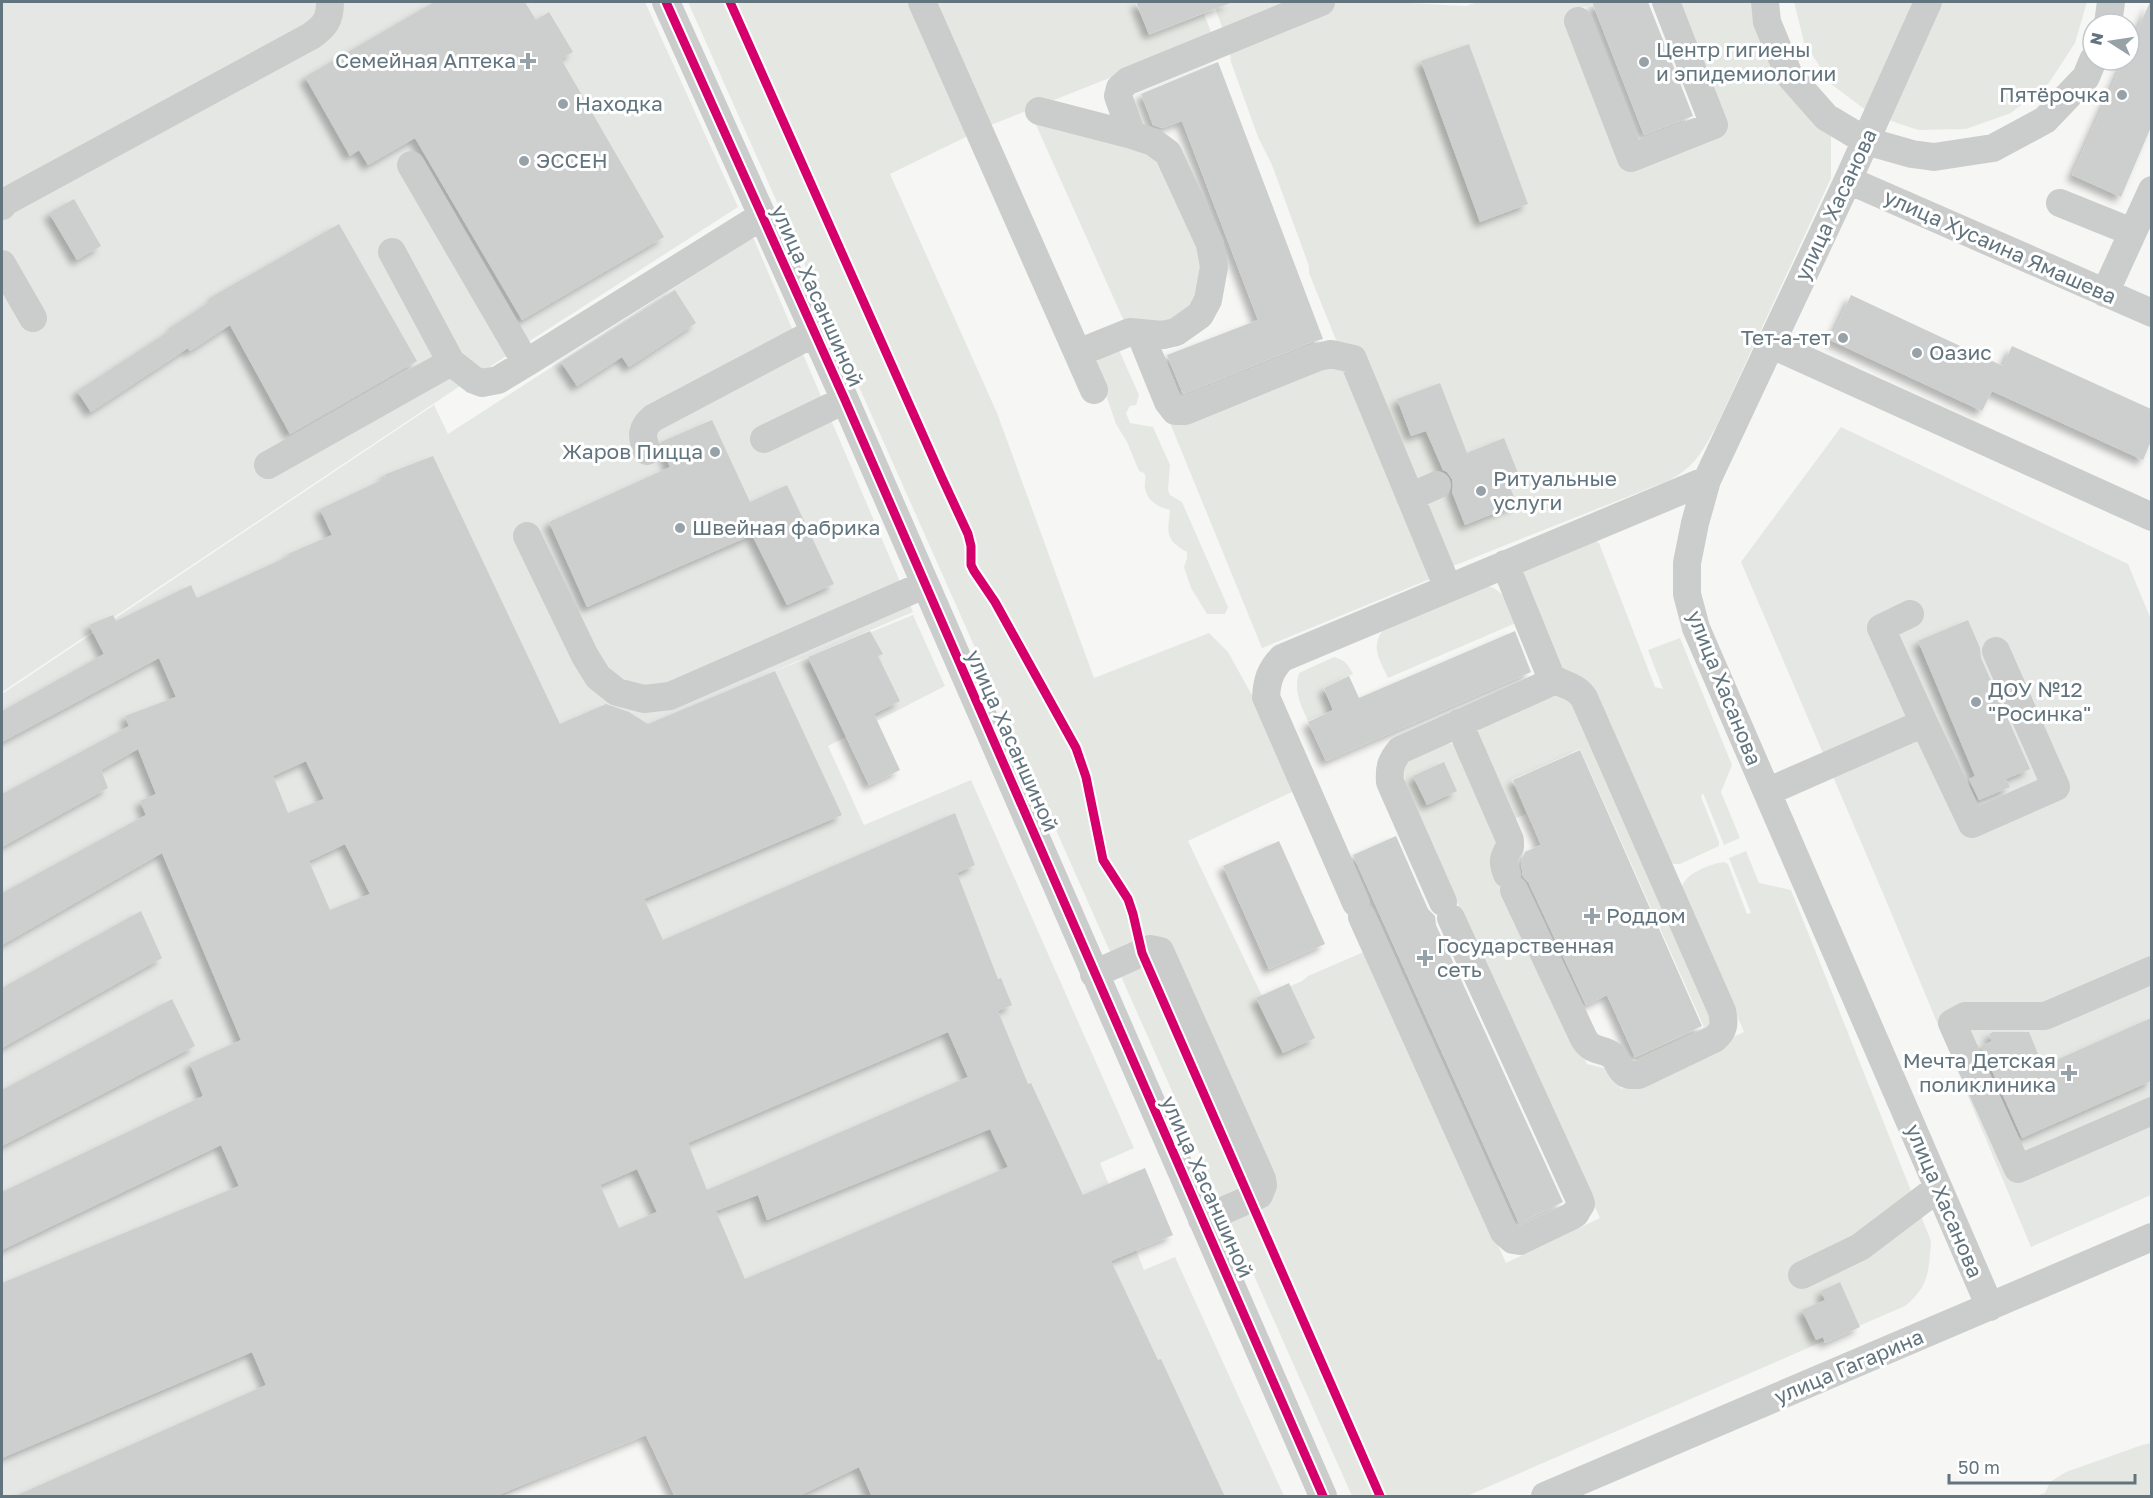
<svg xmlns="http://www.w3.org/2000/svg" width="2153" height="1498" viewBox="0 0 2153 1498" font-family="'Golos Text',sans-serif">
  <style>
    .built { fill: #e5e7e5 }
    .green { fill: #e5e8e2 }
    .building { fill: #cdcfcf; fill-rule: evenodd; filter: url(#shadow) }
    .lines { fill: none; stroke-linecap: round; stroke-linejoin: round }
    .minor { stroke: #cbcccc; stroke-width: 28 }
    .cycleway-casing { stroke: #fff; stroke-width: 13 }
    .cycleway { stroke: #d6006c; stroke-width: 9 }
    .poi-dot { fill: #96a2a8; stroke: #fff; stroke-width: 2 }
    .labels { text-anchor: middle; stroke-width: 6; stroke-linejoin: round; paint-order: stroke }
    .poi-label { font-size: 21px; fill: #62757f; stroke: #fff; text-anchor: start }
    .street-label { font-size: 21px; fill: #62757f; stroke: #fff }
  </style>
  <defs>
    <filter id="shadow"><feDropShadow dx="-5.5" dy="5.5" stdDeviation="3" flood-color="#0004"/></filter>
  </defs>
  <rect width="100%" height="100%" fill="#f6f6f5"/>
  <path class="built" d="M 2,2 L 645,2 L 738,207 L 460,386 L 2,692 Z
    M 753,237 L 913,612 L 739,686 L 913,615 L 945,686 L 828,746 L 864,825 L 971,780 L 1134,1148 L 1100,1163 L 1144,1270 L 1175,1257 L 1284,1496 L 679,1496 L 648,1431 L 501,1496 L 2,1496 L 2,694 L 434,405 L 448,434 Z
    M 1841,427 L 2128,564 L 2152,622 L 2151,1195 L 2031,1247 L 1885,898 L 1741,562 Z"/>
  <path class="green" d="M 688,2 L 911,2 L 972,134 L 890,174 L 997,413 L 1094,678 L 1209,633 L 1228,652 L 1267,722 L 1296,790 L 1188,841 L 1263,998 L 1302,981 L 1308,976 L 1366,951 L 1506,1263 L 1600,1218 L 1405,787 L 1404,766 L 1408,758 L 1442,742 L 1453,744 L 1503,842 L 1493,861 L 1587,1064 L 1613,1070 L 1621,1089 L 1744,1032 L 1682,887 C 1685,873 1711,864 1724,862 L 1728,864 L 1747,914 L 1751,913 L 1729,858 L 1746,851 L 1759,883 L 1791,890 L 1931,1241 C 1929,1270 1929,1287 1905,1306 L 1467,1496 L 1352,1496 Z
    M 935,2 L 1135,2 L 1149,36 L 1204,14 L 1213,37 L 991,125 Z
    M 1203,2 L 1389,2 L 1466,6 L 1478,2 L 1596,2 L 1566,14 L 1625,169 L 1727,131 L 1680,2 L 1760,2 L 1831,135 L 1831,178 L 1717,425 C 1703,450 1696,466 1670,480 L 1448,568 L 1338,345 L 1309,273 L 1309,266 L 1272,165 L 1258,137 L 1231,62 L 1229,47 L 1213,2 L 1204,5 Z
    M 1794,2 L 2087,2 L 2075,43 L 2049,83 L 2011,113 L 1966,129 L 1918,130 L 1871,114 L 1831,84 L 1804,42 Z
    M 1032,116 L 1162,158 L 1205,263 L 1200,296 L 1175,322 L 1138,325 L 1123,319 Z
    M 1118,348 L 1139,395 L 1136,405 L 1130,406 L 1126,413 L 1130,423 L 1153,427 L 1170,465 L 1168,490 L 1170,495 L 1182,502 L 1228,607 L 1225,614 L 1207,614 L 1191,588 L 1184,567 L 1187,558 L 1187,552 C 1164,539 1168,533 1170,510 C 1158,507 1147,501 1145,488 C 1144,482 1147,479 1144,473 L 1139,471 L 1127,442 L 1116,424 L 1105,392 L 1093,372 L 1100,351 Z
    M 1319,365 L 1349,370 L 1435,577 L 1262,648 L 1170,423 Z
    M 1593,539 L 1599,543 L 1655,687 L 1663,689 L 1648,650 L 1680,638 L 1732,765 L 1721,792 L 1740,838 L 1724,845 L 1703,793 L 1701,797 L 1719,842 L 1719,846 L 1680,864 L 1672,864 L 1558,672 L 1516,572 Z
    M 1488,586 C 1507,592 1509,607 1516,623 L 1388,678 C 1380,660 1370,648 1383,630 Z
    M 1334,657 C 1345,660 1348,664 1353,674 L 1323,688 L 1333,710 L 1308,721 C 1301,705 1293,691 1299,673 Z
    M 1550,694 L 1569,697 L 1716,1028 L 1637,1062 L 1635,1058 L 1704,1027 L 1580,749 L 1511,780 L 1526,814 L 1507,822 L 1475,736 L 1483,724 Z
    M 2151,1443 L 2151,1496 L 2035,1496 L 2045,1493 L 2050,1482 L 2066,1472 L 2142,1445 Z"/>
  <path class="building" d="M 434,2 L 525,2 L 536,20 L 549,12 L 573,52 L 561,59 L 664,237 L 522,320 L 415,138 L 368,165 L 359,150 L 350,156 L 305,77 Z
    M 1136,2 L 1230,2 L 1230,3 L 1149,34 Z
    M 1592,2 L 1648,2 L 1693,116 L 1644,135 Z
    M 2150,2 L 2151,127 L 2121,197 L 2072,175 L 2124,60 L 2129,60 L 2129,49 Z
    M 1469,44 L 1528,204 L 1480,222 L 1421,61 Z
    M 1218,62 L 1323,339 L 1312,342 L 1183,394 L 1167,355 L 1258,320 L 1182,121 L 1162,128 L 1153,125 L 1141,94 Z
    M 74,199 L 101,246 L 77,260 L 49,213 Z
    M 339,224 L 417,361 L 290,434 L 230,325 L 190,351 L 188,348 L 91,412 L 77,391 L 174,328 L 173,326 L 215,298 L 213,296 Z
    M 675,290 L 696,323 L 629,367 L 622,357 L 577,386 L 561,362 Z
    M 1851,295 L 2003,366 L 2012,346 L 2151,409 L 2151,441 L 2143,460 L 1992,391 L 1982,411 L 1830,340 Z
    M 1440,383 L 1467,453 L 1504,438 L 1518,473 L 1506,478 L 1517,504 L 1465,525 L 1452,492 L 1453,486 L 1452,479 L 1447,472 L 1443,470 L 1426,431 L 1411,436 L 1397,399 Z
    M 712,420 L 750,502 L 787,485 L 834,584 L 787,605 L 752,535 L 587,607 L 549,522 L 670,467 L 663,451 L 661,442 Z
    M 433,456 L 560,724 L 606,704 L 629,712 L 648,724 L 775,671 L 842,815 L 644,899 L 663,940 L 955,813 L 975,865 L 957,873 L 998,979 L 1001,978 L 1012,1005 L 998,1011 L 1028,1084 L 1031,1083 L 1083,1195 L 1145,1168 L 1173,1235 L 1111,1261 L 1158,1360 L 1161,1359 L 1225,1497 L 872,1497 L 859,1467 L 797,1497 L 675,1497 L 646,1435 L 494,1497 L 13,1497 L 266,1385 L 252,1352 L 2,1458 L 2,1283 L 239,1186 L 221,1145 L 2,1250 L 2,1192 L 203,1096 L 190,1063 L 241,1040 L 162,853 L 2,945 L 2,893 L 146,815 L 140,801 L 156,794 L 138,749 L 101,770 L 108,788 L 2,847 L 2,794 L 129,726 L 125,716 L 176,697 L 159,658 L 2,742 L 2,711 L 104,654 L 89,625 L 113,615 L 116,621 L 191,585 L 197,598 L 289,556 L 288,554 L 332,535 L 320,509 L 386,478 L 384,475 ZM 306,761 L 324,799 L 288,813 L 273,776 ZM 345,844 L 370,894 L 330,910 L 309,861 ZM 948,1032 L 968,1077 L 707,1190 L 688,1143 ZM 990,1129 L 1008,1167 L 745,1279 L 716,1211 L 758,1195 L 767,1220 ZM 637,1169 L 657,1212 L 619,1228 L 600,1185 Z
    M 1968,620 L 1980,648 L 1981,658 L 2030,769 L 2006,779 L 2010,787 L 1979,800 L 1969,779 L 1975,776 L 1918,641 Z
    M 870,631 L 883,654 L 878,656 L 900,701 L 874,714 L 900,770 L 869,785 L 808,657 Z
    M 1515,631 L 1531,672 L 1326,761 L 1308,722 L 1333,710 L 1324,688 L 1349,676 L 1359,698 Z
    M 1580,750 L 1702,1026 L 1635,1057 L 1607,995 L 1586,1005 L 1529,883 L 1523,876 L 1521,863 L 1525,852 L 1541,845 L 1513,780 Z
    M 1444,762 L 1457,791 L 1427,805 L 1413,776 Z
    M 1396,836 L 1428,909 L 1435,916 L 1436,925 L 1563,1202 L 1519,1223 L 1353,855 Z
    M 1279,841 L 1325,944 L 1269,969 L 1223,866 Z
    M 141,911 L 162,958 L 2,1048 L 2,988 Z
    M 1289,983 L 1315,1038 L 1283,1053 L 1256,998 Z
    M 172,999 L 195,1046 L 2,1146 L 2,1090 Z
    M 2151,1018 L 2151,1081 L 2022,1138 L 1981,1046 L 1992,1041 L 1989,1034 L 1993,1032 L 2029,1032 L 2043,1066 Z
    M 1840,1282 L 1860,1327 L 1825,1343 L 1823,1337 L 1816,1340 L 1802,1310 L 1825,1300 L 1821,1291 Z"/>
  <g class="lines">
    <path class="minor" d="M 666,2 L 845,400 L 1323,1496
      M 922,2 L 1094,390
      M 1765,2 L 1767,22 L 1789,75 L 1826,117 L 1866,141 L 1912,154 L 1934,157 L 1993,148 L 2045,120 L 2086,77 L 2093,60
      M 1928,2 L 1848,180 L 1707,480 L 1695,523 L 1687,563 L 1687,594 L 1696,628 L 1990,1307
      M 1578,21 L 1631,158 L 1714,125 L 1666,2
      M 2108,24 L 2111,2
      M 1039,111 L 1132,135
      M 411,165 L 526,363 L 762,216
      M 1848,180 L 2152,313
      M 2060,203 L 2132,232
      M 2,206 L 5,202 L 311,36 C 325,26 330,20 330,2
      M 392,252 L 451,362 L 474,380 L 482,383 L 498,380 L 526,363
      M 2,264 L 33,318
      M 2105,293 L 2152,190
      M 1140,333 L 1168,402 L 1175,411 L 1185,411 L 1318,357 L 1331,354 L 1353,359 L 1448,588
      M 1772,345 L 2152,517
      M 1078,353 L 1130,332 L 1163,335 L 1176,332 L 1200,315 L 1208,300 L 1214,267 L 1210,244 L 1168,153 L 1153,142 L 1132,135 L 1118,96 L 1120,88 L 1128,81 L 1321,2
      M 764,439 L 845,400
      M 647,451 C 641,436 641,428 653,418 L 814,333
      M 268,465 L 451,362
      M 1410,497 L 1437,485
      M 527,536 L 585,656 L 598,677 L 617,692 L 644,699 L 670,696 L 924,585
      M 1505,564 L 1551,677
      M 1910,614 L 1881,628 L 1924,723
      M 1459,723 L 1510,840 L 1510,847 C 1503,857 1502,862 1507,874
      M 1767,792 L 1924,723 L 1972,824 L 2056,787 L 1996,651
      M 1443,902 L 1390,782 C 1389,767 1391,761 1400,750 L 1545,685 L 1551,677 C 1563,686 1574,684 1584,698 L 1722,1011 C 1725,1024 1724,1031 1714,1039 L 1639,1075 C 1634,1075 1628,1076 1624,1072 C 1619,1069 1618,1060 1613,1056 C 1602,1047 1594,1054 1584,1039 L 1514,890
      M 1356,903 L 1266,697 C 1267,681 1270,670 1282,658 L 1707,480
      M 1362,917 L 1504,1232 L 1513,1240 L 1520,1241 L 1570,1217 L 1575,1214 L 1581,1204 L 1579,1198 L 1451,918
      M 2152,970 L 2045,1016 L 1965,1016 L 1952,1023 L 2018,1169 L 2152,1111
      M 1094,974 L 1150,949 L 1160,951 L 1262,1179 L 1263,1185 L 1259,1195 L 1202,1220
      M 1802,1275 L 1860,1247 L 1938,1188
      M 1545,1496 L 2152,1237"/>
    <defs>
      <path id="cycleway" d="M 666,2 L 845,400 L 1323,1496
        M 730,2 L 942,478 L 968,534 L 971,546 L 971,565 L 974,571 L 995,602 L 1076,748 L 1086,777 L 1103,860 L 1128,899 L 1133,914 L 1142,953 L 1380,1496"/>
    </defs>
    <use href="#cycleway" class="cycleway-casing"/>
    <use href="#cycleway" class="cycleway"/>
  </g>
  <g class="poi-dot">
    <path d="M525 52h6v6h6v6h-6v6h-6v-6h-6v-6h6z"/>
    <circle cx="1644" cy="62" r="6"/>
    <circle cx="2122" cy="95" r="6"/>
    <circle cx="563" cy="104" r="6"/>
    <circle cx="524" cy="161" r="6"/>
    <circle cx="1843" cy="338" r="6"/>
    <circle cx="1917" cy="353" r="6"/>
    <circle cx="715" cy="452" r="6"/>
    <circle cx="1481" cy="491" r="6"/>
    <circle cx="680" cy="528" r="6"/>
    <circle cx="1976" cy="702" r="6"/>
    <path d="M1589 907h6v6h6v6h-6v6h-6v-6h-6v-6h6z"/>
    <path d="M1422 949h6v6h6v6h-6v6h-6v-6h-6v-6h6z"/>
    <path d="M2066 1064h6v6h6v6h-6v6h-6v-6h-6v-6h6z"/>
  </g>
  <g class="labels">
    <g class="poi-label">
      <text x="1656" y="57">Центр гигиены<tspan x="1656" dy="24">и эпидемиологии</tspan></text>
      <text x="516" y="68" text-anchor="end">Семейная Аптека</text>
      <text x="2110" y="102" text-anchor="end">Пятёрочка</text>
      <text x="575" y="111">Находка</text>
      <text x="536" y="168">ЭССЕН</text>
      <text x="1831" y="345" text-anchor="end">Тет-а-тет</text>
      <text x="1929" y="360">Оазис</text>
      <text x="703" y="459" text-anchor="end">Жаров Пицца</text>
      <text x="1493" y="486">Ритуальные<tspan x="1493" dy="24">услуги</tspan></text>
      <text x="692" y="535">Швейная фабрика</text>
      <text x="1988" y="697">ДОУ №12<tspan x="1988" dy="24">"Росинка"</tspan></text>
      <text x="1606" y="923">Роддом</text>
      <text x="1437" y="953">Государственная<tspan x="1437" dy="24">сеть</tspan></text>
      <text x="2056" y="1068" text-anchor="end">Мечта Детская<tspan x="2056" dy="24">поликлиника</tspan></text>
    </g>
    <g class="street-label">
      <text transform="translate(1836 205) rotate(-65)" y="7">улица Хасанова</text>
      <text transform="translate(2000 247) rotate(24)" y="7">улица Хусаина Ямашева</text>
      <text transform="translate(817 296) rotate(66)" y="7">улица Хасаншиной</text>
      <text transform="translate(1724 688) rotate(68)" y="7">улица Хасанова</text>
      <text transform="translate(1012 741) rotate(66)" y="7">улица Хасаншиной</text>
      <text transform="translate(1207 1187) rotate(66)" y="7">улица Хасаншиной</text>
      <text transform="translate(1944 1201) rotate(67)" y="7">улица Хасанова</text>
      <text transform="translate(1849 1367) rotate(-23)" y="7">улица Гагарина</text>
    </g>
  </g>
  <rect width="2153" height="1498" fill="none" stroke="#62757f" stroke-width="6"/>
  <g transform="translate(2111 42) rotate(282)"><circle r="28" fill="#ffffff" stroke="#c0c8cc" stroke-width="1.5"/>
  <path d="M0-4.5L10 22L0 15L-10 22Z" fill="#96a2a8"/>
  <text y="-9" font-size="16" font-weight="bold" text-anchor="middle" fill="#62757f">N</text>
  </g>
  <path d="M1949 1474v9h186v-9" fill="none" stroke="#62757f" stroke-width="3"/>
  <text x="1958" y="1474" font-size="18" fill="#62757f" stroke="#ffffff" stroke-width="4.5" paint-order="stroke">50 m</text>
</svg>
